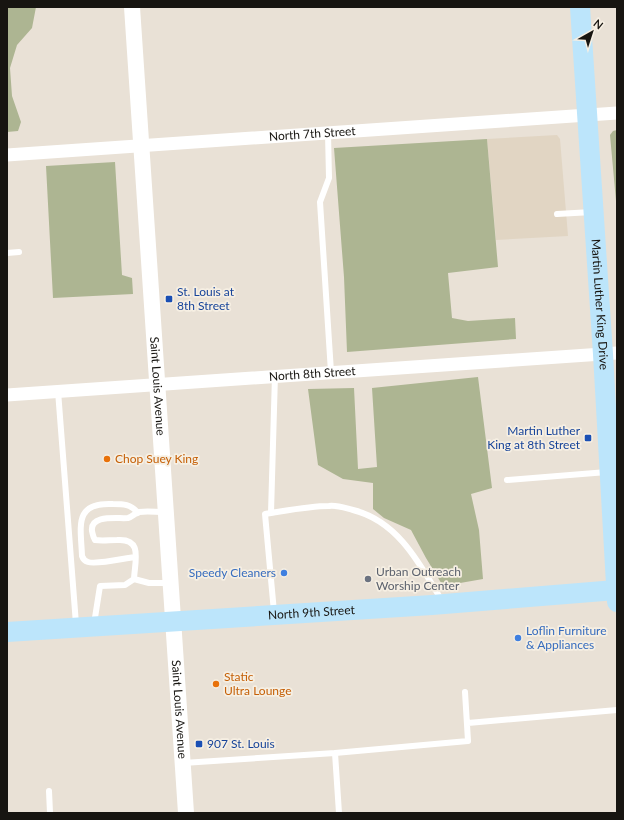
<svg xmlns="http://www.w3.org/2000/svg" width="624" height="820" viewBox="0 0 624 820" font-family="Lato,sans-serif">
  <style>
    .built { fill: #e1d5c3 }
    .green { fill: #adb592 }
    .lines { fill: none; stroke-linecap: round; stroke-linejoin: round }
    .service { stroke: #fff; stroke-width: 6 }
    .minor { stroke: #fff; stroke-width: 13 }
    .tertiary { stroke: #fff; stroke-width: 16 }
    .primary { stroke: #bce5fb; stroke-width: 20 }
    .transit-dot { fill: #1a4fb4; stroke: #f6efe3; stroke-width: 1.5 }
    .food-dot { fill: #e8710a; stroke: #f6efe3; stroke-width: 1.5 }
    .shop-dot { fill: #3f7fe0; stroke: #f6efe3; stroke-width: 1.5 }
    .worship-dot { fill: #6b7280; stroke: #f6efe3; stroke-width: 1.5 }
    .labels { text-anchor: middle; stroke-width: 3.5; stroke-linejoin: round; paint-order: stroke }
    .street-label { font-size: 12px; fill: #171511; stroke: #f6efe3 }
    .transit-label { font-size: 12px; fill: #164399; stroke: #f6efe3; text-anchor: start }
    .food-label { font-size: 12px; fill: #c56008; stroke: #f6efe3; text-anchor: start }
    .worship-label { font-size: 12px; fill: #5b616d; stroke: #f6efe3; text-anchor: start }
    .shop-label { font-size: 12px; fill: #366cbe; stroke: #f6efe3; text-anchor: end }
  </style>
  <rect width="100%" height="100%" fill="#e9e1d6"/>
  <path class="built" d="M 557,135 L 560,139 L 568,236 L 496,240 L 487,139 Z"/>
  <path class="green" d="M 7,7 L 36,7 L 32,28 L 17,45 L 10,68 L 12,96 L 21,122 L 18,131 L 7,132 Z
    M 617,130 L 617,212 L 610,135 L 613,131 Z
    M 487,139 L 498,267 L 448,273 L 452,318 L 468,321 L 515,318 L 516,339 L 347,352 L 344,277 L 334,148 Z
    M 115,162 L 122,275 L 132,278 L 133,294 L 53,298 L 46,166 Z
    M 478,377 L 492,488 L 471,494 L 479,530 L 483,579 L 443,586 L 426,558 L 411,530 L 384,518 L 373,509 L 373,483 L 343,479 L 318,465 L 308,389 L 354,388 L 358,469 L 377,467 L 372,388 Z"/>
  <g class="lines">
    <path class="service" d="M 328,133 L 329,178 L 320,202 L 331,372
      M 557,214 L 592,212
      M 7,253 L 19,252
      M 58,391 L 76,624
      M 507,480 L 607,472
      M 271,513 L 275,375
      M 135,557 C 125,558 97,565 88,562 C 85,561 83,559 82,556 C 81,527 73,502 113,504 C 123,504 131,504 138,513
      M 134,579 L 149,583 L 169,583
      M 274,612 L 265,514 C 285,511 308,506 329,506 C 337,505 345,508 353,510 C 398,521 420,564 442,601
      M 94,624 L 100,586 L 125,585 L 134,579 C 135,560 143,538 117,540 C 109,540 102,541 95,540 C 93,537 93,535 92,531 C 90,514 118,519 128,518 C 132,517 135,513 139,512 C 147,511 156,512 164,512
      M 468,723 L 617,710
      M 335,753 L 468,741 L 465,692
      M 183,763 L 335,753 L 339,813
      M 49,791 L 50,813"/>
    <g class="minor">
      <path id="s1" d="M 7,155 L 617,113"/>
      <path id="s2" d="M 7,395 L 617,353"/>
    </g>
    <path class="tertiary" id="s3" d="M 132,7 L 186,813"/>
    <g class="primary">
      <path id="s4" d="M 580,7 L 603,354 L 617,602"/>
      <path id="s5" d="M 7,632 L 432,605 L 616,590"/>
    </g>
  </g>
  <g class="transit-dot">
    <rect x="165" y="295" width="8" height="8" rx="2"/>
    <rect x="584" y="434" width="8" height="8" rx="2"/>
    <rect x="195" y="740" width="8" height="8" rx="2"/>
  </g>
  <g class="food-dot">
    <circle cx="107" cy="459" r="4"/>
    <circle cx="216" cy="684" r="4"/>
  </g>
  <g class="shop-dot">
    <circle cx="284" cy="573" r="4"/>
    <circle cx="518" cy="638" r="4"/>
  </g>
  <circle class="worship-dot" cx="368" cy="579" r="4"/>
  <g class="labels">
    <g class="street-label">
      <text dy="4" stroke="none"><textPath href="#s1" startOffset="306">North 7th Street</textPath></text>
      <text dy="4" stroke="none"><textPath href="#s4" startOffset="298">Martin Luther King Drive</textPath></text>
      <text dy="4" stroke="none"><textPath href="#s2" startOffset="306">North 8th Street</textPath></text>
      <text dy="4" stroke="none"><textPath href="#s3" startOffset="380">Saint Louis Avenue</textPath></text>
      <text dy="4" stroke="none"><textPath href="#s5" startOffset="305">North 9th Street</textPath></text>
      <text dy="4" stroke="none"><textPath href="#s3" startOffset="704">Saint Louis Avenue</textPath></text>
    </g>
    <g class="transit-label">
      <text x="177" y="296">St. Louis at<tspan x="177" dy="14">8th Street</tspan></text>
      <text x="580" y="435" text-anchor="end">Martin Luther<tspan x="580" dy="14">King at 8th Street</tspan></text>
      <text x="207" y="748">907 St. Louis</text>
    </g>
    <g class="food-label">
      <text x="115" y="463">Chop Suey King</text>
      <text x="224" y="681">Static<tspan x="224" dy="14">Ultra Lounge</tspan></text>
    </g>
    <g class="worship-label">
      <text x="376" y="576">Urban Outreach<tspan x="376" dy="14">Worship Center</tspan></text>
    </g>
    <g class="shop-label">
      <text x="276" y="577">Speedy Cleaners</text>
      <text x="526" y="635" text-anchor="start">Loflin Furniture<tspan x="526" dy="14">&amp; Appliances</tspan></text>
    </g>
  </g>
  <rect width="624" height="820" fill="none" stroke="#171511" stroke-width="16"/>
  <g transform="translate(592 32) rotate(39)" stroke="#f6efe3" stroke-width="3" paint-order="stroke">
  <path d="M0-3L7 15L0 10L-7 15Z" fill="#171511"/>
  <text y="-6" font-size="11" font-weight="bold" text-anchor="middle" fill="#171511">N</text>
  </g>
</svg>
